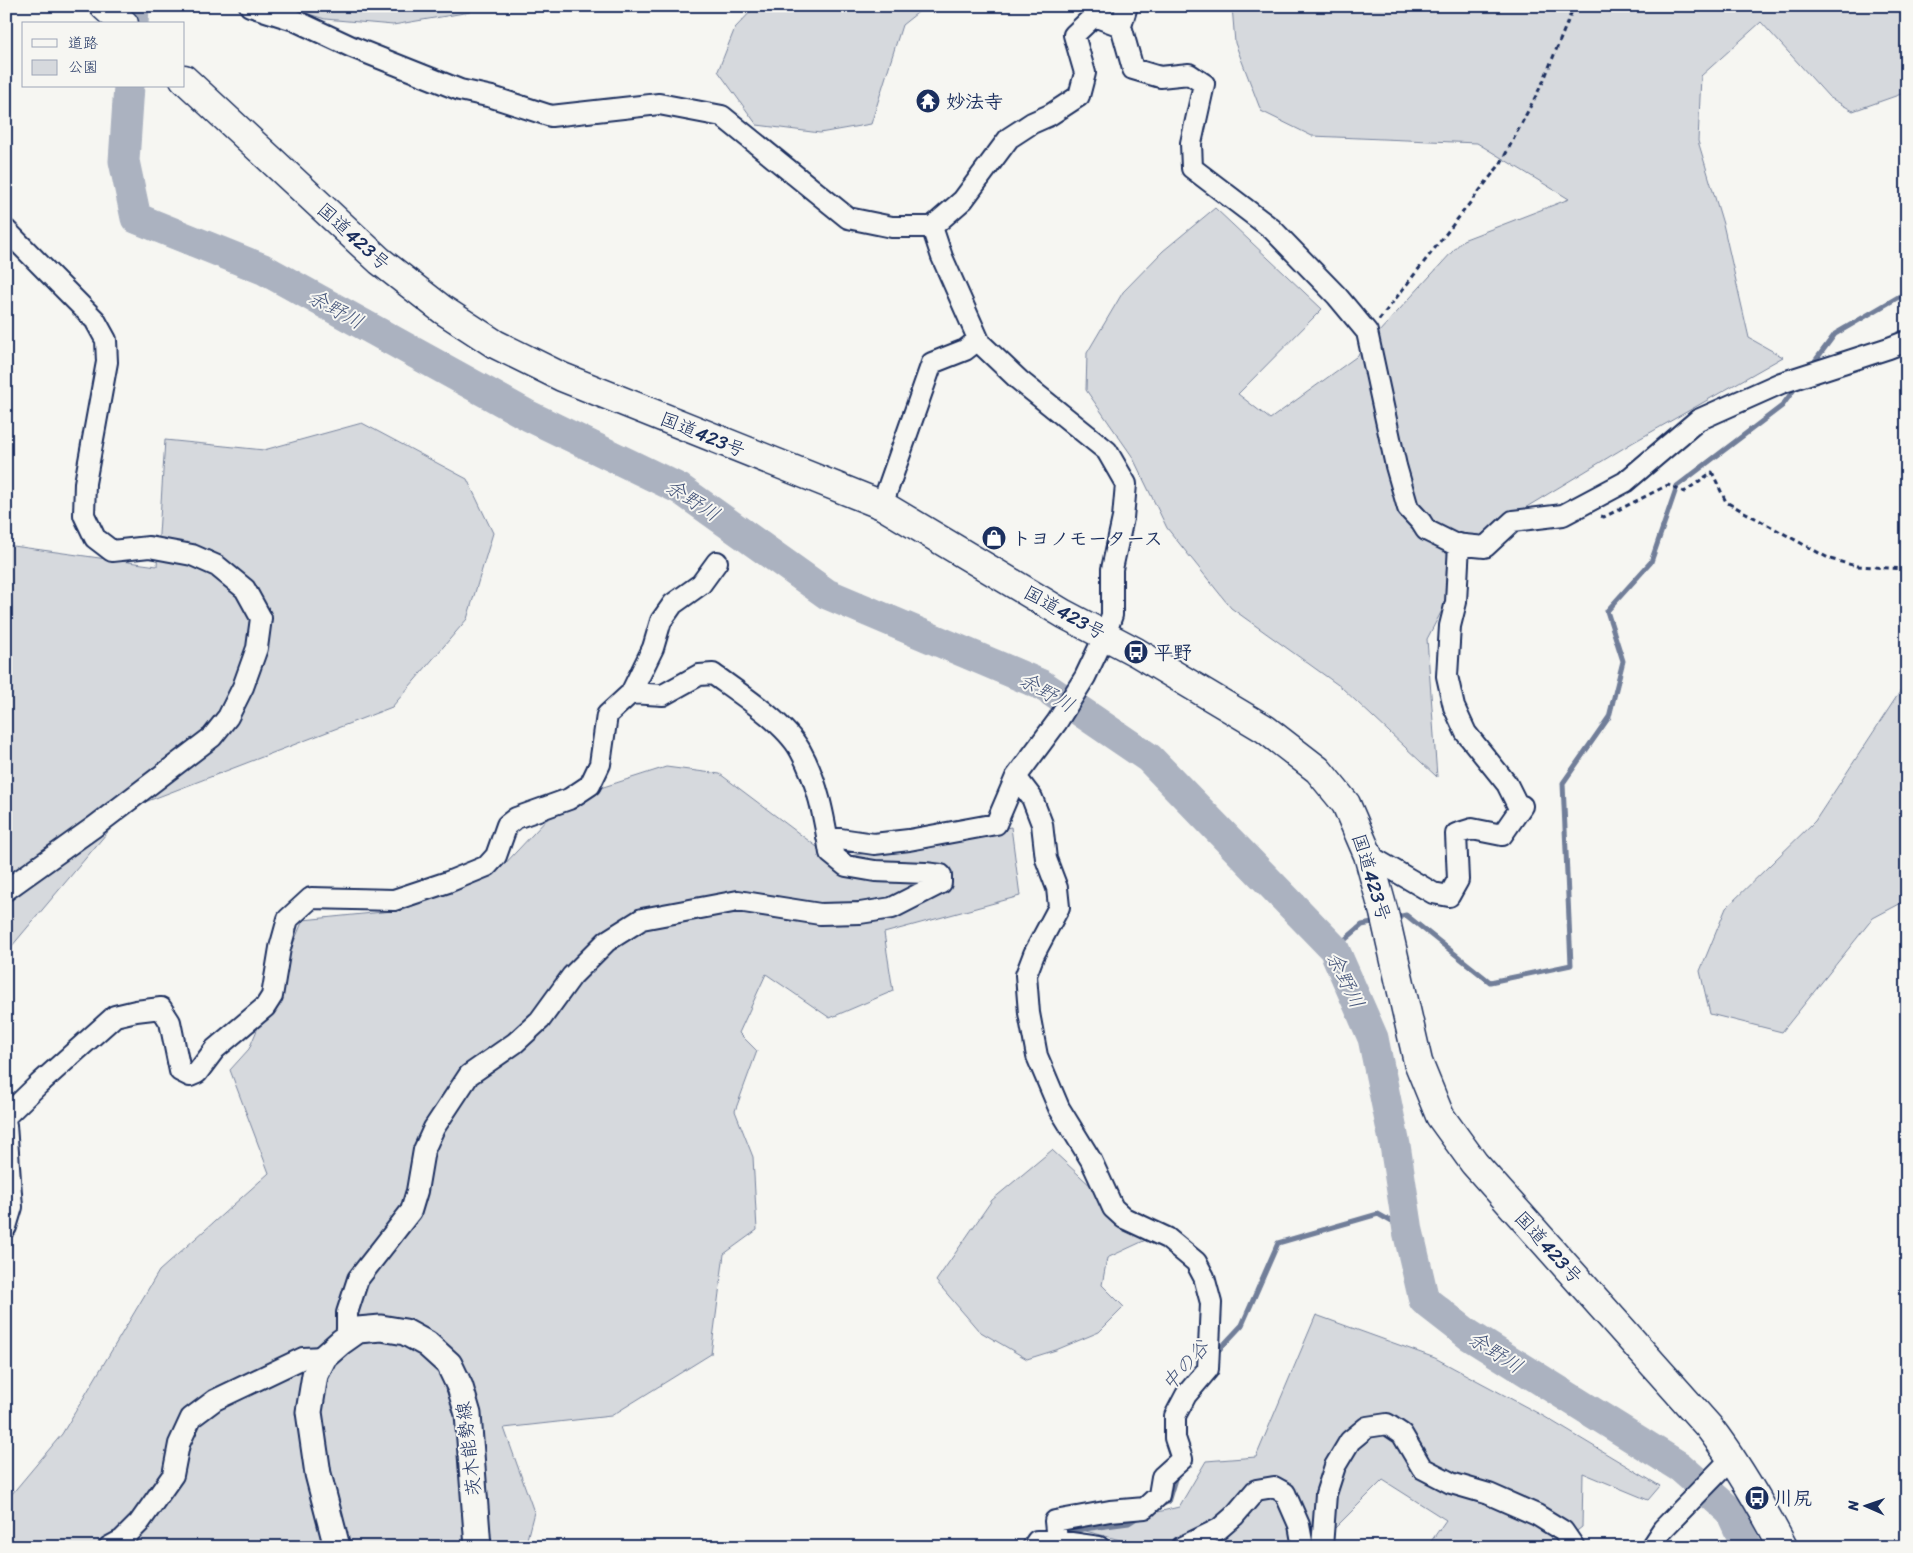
<svg xmlns="http://www.w3.org/2000/svg" width="1913" height="1553" viewBox="0 0 1913 1553" font-family="Sriracha,'Klee One',sans-serif">
  <style>
    .green { fill: #d6d9dd; stroke: #78849e }
    .lines { fill: none; stroke-linecap: round; stroke-linejoin: round }
    .stream { stroke: #717e99; stroke-width: 5 }
    .river { stroke: #abb2c0; stroke-width: 31 }
    .minor-casing { stroke: #1b2f5e; stroke-width: 24 }
    .major-casing { stroke: #1b2f5e; stroke-width: 29 }
    .highway-casing { stroke: #1b2f5e; stroke-width: 31 }
    .path { stroke: #1b2f5e; stroke-width: 3; stroke-dasharray: 5 4; stroke-linecap: butt }
    .minor { stroke: #f6f6f2; stroke-width: 20 }
    .major { stroke: #f6f6f2; stroke-width: 25 }
    .highway { stroke: #f6f6f2; stroke-width: 28 }
    .labels { text-anchor: middle; stroke-width: 4; stroke-linejoin: round; paint-order: stroke }
    .poi-label { font-size: 19px; font-weight: bold; fill: #1b2f5e; stroke: #f6f6f2; text-anchor: start }
    .street-label { font-size: 19px; fill: #1b2f5e; stroke: #f6f6f2 }
    .water-label { font-size: 20px; font-style: italic; fill: #46567b; stroke: #f6f6f2 }
  </style>
  <rect width="100%" height="100%" fill="#f6f6f2"/>
  <filter id="ink" filterUnits="userSpaceOnUse"><feTurbulence type="fractalNoise" baseFrequency=".02" numOctaves="2"/><feDisplacementMap in="SourceGraphic" scale="10" xChannelSelector="R" yChannelSelector="G"/><feConvolveMatrix kernelMatrix="1 2 1 2 8 2 1 2 1" color-interpolation-filters="sRGB"/></filter>
  <g filter="url(#ink)">
    <path class="green" d="M 282,6 L 466,6 L 470,12 L 393,25 L 325,19 Z
      M 756,6 L 926,6 L 902,25 L 871,124 L 820,133 L 757,125 L 718,71 L 735,28 Z
      M 1232,6 L 1907,6 L 1907,92 L 1853,111 L 1829,97 L 1761,22 L 1701,76 L 1698,141 L 1723,224 L 1749,338 L 1783,357 L 1632,443 L 1482,534 L 1427,639 L 1437,777 L 1341,687 L 1231,608 L 1167,528 L 1132,456 L 1086,390 L 1087,353 L 1123,292 L 1163,251 L 1215,208 L 1322,309 L 1238,394 L 1270,419 L 1356,357 L 1463,240 L 1569,199 L 1477,143 L 1312,136 L 1261,111 L 1235,43 Z
      M 362,423 L 467,479 L 493,533 L 467,619 L 392,707 L 127,809 L 6,953 L 6,545 L 157,566 L 165,440 L 264,450 Z
      M 1907,681 L 1907,900 L 1873,918 L 1782,1032 L 1710,1014 L 1700,971 L 1726,908 L 1815,821 Z
      M 666,767 L 720,774 L 833,859 L 1011,827 L 1020,896 L 884,933 L 893,991 L 830,1018 L 766,974 L 739,1033 L 757,1051 L 735,1111 L 753,1157 L 757,1230 L 724,1254 L 711,1354 L 611,1416 L 504,1428 L 534,1512 L 525,1547 L 6,1547 L 6,1501 L 62,1434 L 159,1271 L 269,1173 L 230,1070 L 249,1049 L 303,920 L 403,910 L 500,869 L 566,799 Z
      M 1052,1150 L 1148,1239 L 1107,1258 L 1102,1285 L 1124,1307 L 1099,1332 L 1056,1350 L 1027,1359 L 979,1331 L 936,1281 L 992,1200 Z
      M 1316,1315 L 1435,1358 L 1545,1417 L 1660,1486 L 1648,1500 L 1583,1473 L 1582,1527 L 1556,1547 L 1427,1547 L 1446,1520 L 1383,1480 L 1316,1547 L 1147,1547 L 1078,1529 L 1128,1519 L 1179,1507 L 1206,1461 L 1256,1457 Z"/>
    <g class="lines">
      <path class="stream" d="M 1812,365 L 1835,334 L 1907,292
        M 1393,918 L 1406,915 L 1490,982 L 1571,965 L 1563,783 L 1609,717 L 1623,661 L 1607,611 L 1651,562 L 1677,486 L 1782,406 L 1798,384
        M 1334,949 L 1362,925 L 1377,922
        M 1215,1354 L 1242,1325 L 1278,1243 L 1378,1214 L 1408,1231
        M 1161,1505 L 1168,1502 L 1175,1479 L 1174,1474
        M 1061,1532 L 1129,1523 L 1140,1516"/>
      <path class="river" d="M 133,24 L 134,6
        M 129,86 L 124,161 L 136,218 L 263,269 L 529,416 L 680,489 L 827,594 L 1042,685 L 1149,758 L 1334,949 L 1373,1038 L 1395,1145 L 1408,1231 L 1424,1300 L 1469,1335 L 1680,1467 L 1731,1512 L 1747,1547"/>
      <defs>
        <path id="minor" d="M 250,6 L 294,20 L 352,47 L 460,90 L 492,97 L 551,116 L 659,104 L 722,116 L 848,218 L 892,227 L 932,227 L 963,200 L 1009,138 L 1032,123 L 1050,115 L 1079,96 L 1085,73 L 1074,35 L 1094,16 L 1121,26
          M 1127,6 L 1121,26 L 1133,69 L 1160,77 L 1189,74 L 1204,84 L 1191,143 L 1192,168 L 1272,229 L 1337,296 L 1367,332 L 1396,466 L 1408,508 L 1421,522 L 1426,530 L 1454,544 L 1485,547 L 1513,521 L 1563,515 L 1625,482 L 1698,420 L 1781,383 L 1889,348 L 1907,341
          M 6,230 L 95,320 L 106,340 L 107,362 L 85,483 L 84,515 L 95,538 L 112,551 L 149,547 L 192,555 L 217,566 L 245,589 L 261,618 L 257,648 L 243,687 L 228,717 L 212,737 L 94,827 L 6,890
          M 882,505 L 932,363 L 965,350 L 978,340
          M 1016,777 L 1032,798 L 1042,824 L 1046,859 L 1057,888 L 1059,907 L 1034,954 L 1026,975 L 1029,1013 L 1037,1056 L 1059,1108 L 1091,1160 L 1113,1208 L 1124,1218 L 1167,1238 L 1196,1262 L 1204,1277 L 1211,1303 L 1208,1369 L 1186,1395 L 1175,1416 L 1175,1438 L 1182,1459 L 1162,1477 L 1159,1495 L 1145,1508 L 1110,1511 L 1055,1521 L 1057,1541
          M 827,837 L 874,844 L 909,840 L 996,824 L 1016,777 L 1057,722 L 1085,677 L 1105,635 L 1112,615 L 1112,569 L 1123,518 L 1126,484 L 1107,451 L 1019,380 L 980,343 L 942,257 L 932,227
          M 1368,855 L 1433,893 L 1449,896 L 1458,880 L 1456,834 L 1472,829 L 1502,835 L 1522,806 L 1517,804 L 1507,784 L 1466,733 L 1454,707 L 1447,676 L 1450,626 L 1456,602 L 1459,544
          M 6,1116 L 39,1084 L 115,1016 L 136,1011 L 161,1008 L 170,1022 L 180,1071 L 190,1076 L 197,1073 L 215,1049 L 265,1007 L 272,996 L 280,948 L 288,919 L 311,898 L 394,900 L 448,882 L 487,866 L 496,856 L 507,825 L 516,818 L 569,799 L 590,785 L 600,764 L 607,715 L 631,693 L 653,648 L 661,621 L 673,604 L 701,584 L 717,562
          M 6,1125 L 12,1207 L 6,1227
          M 347,1337 L 347,1313 L 358,1279 L 411,1211 L 417,1191 L 424,1150 L 434,1128 L 469,1075 L 515,1043 L 540,1020 L 572,976 L 607,941 L 642,919 L 738,901 L 820,914 L 860,913 L 892,908 L 941,883 L 941,875 L 925,873 L 875,871 L 846,866 L 830,853 C 824,817 818,782 800,750 C 784,722 739,693 713,674 L 699,675 L 663,695 L 631,693
          M 109,1547 L 122,1540 L 139,1523 L 173,1475 L 179,1444 L 191,1418 L 215,1400 L 303,1358 L 324,1357
          M 1033,1547 L 1037,1541 L 1057,1541 L 1099,1547
          M 1182,1547 L 1219,1529 L 1234,1516 L 1256,1490 L 1274,1487 L 1285,1493 L 1299,1525 L 1303,1547
          M 1322,1547 L 1326,1494 L 1335,1466 L 1350,1441 L 1367,1427 L 1387,1424 L 1402,1434 L 1422,1468 L 1451,1483 L 1489,1494 L 1537,1515 L 1563,1531 L 1574,1547
          M 1651,1547 L 1663,1529 L 1732,1458"/>
        <path id="major" d="M 337,1547 L 318,1474 L 309,1412 L 315,1375 L 324,1357 L 341,1342 L 358,1330 L 381,1328 L 405,1332 L 427,1344 L 449,1364 L 460,1387 L 468,1414 L 478,1547"/>
        <path id="highway" d="M 104,6 L 124,24
          M 184,79 L 380,261 L 443,310 L 495,344 L 562,377 L 882,505 L 1064,614 L 1136,652 L 1265,729 L 1318,770 L 1346,804 L 1368,855 L 1384,913 L 1418,1062 L 1440,1116 L 1474,1163 L 1709,1427 C 1738,1465 1761,1505 1783,1547"/>
      </defs>
      <use href="#minor" class="minor-casing"/>
      <use href="#major" class="major-casing"/>
      <use href="#highway" class="highway-casing"/>
      <path class="path" d="M 1379,320 L 1501,163 L 1543,82 L 1574,6
        M 1601,516 L 1604,517 L 1668,485 L 1684,492 L 1712,472 L 1726,502 L 1830,559 L 1856,566 L 1907,569"/>
      <use href="#minor" class="minor"/>
      <use href="#major" class="major"/>
      <use href="#highway" class="highway"/>
    </g>
  </g>
  <defs>
    <symbol id="temple-disc" viewBox="-11 -11 22 22"><circle r="9.5" fill="#1b2f5e" stroke="#f6f6f2"/><path d="M0-6L5-2H3V0L6.5 2.5H4V6H1.5V3h-3V6H-4V2.5H-6.5L-3 0V-2H-5Z" fill="#fff"/></symbol>
    <symbol id="shop-disc" viewBox="-11 -11 22 22"><circle r="9.5" fill="#1b2f5e" stroke="#f6f6f2"/><path d="M-5-2.5h2.3a2.7 3.5 0 0 1 5.4 0H5L5.5 6h-11ZM-1.5-2.5h3a1.5 2.3 0 0 0-3 0Z" fill="#fff"/></symbol>
    <symbol id="bus-disc" viewBox="-11 -11 22 22"><circle r="9.5" fill="#1b2f5e" stroke="#f6f6f2"/><path d="M-5-6H5V4H4V6H2V4H-2V6H-4V4H-5ZM-3.5-4V0h7V-4ZM-3.5 1.2v1.5H-2V1.2ZM2 1.2v1.5H3.5V1.2Z" fill="#fff"/></symbol>
  </defs>
  <g fill-rule="evenodd">
    <use href="#temple-disc" x="914" y="87" width="28" height="28"/>
    <use href="#shop-disc" x="980" y="524" width="28" height="28"/>
    <use href="#bus-disc" x="1122" y="638" width="28" height="28"/>
    <use href="#bus-disc" x="1743" y="1484" width="28" height="28"/>
  </g>
  <g class="labels">
    <g class="poi-label">
      <text x="946" y="108">妙法寺</text>
      <text x="1012" y="545">トヨノモータース</text>
      <text x="1154" y="659">平野</text>
      <text x="1774" y="1505">川尻</text>
    </g>
    <g class="street-label">
      <text transform="translate(354 236) rotate(42)" y="7">国道423号</text>
      <text transform="translate(703 434) rotate(22)" y="7">国道423号</text>
      <text transform="translate(1065 612) rotate(29)" y="7">国道423号</text>
      <text transform="translate(1372 877) rotate(73)" y="7">国道423号</text>
      <text transform="translate(1549 1247) rotate(48)" y="7">国道423号</text>
      <text transform="translate(468 1449) rotate(-97)" y="7">茨木能勢線</text>
    </g>
    <g class="water-label">
      <text transform="translate(336 309) rotate(29)" y="7">余野川</text>
      <text transform="translate(693 500) rotate(33)" y="7">余野川</text>
      <text transform="translate(1047 692) rotate(30)" y="7">余野川</text>
      <text transform="translate(1346 980) rotate(64)" y="7">余野川</text>
      <text transform="translate(1496 1352) rotate(33)" y="7">余野川</text>
      <text transform="translate(1185 1365) rotate(-48)" y="7">中の谷</text>
    </g>
  </g>
  <rect width="1913" height="1553" fill="none" stroke="#f6f6f2" stroke-width="25"/>
  <rect x="12" y="12" width="1888" height="1528" fill="none" stroke="#1b2f5e" stroke-width="2" filter="url(#ink)"/>
  <rect x="22" y="22" width="162" height="65" fill="#f6f6f2" stroke="#9ea6b7"/>
  <rect x="32" y="39" width="25" height="8" fill="#f6f6f2" stroke="#9ea6b7"/>
  <text x="68" y="48" font-size="15" fill="#1b2f5e">道路</text>
  <rect x="32" y="60" width="25" height="15" fill="#d6d9dd" stroke="#9ea6b7"/>
  <text x="68" y="72" font-size="15" fill="#1b2f5e">公園</text>
  <g transform="translate(1866 1506) rotate(272)" stroke="#f6f6f2" stroke-width="4" paint-order="stroke">
  <path d="M0-4L9 19L0 12L-9 19Z" fill="#1b2f5e"/>
  <text y="-8" font-size="14" font-weight="bold" text-anchor="middle" fill="#1b2f5e">N</text>
  </g>
</svg>
